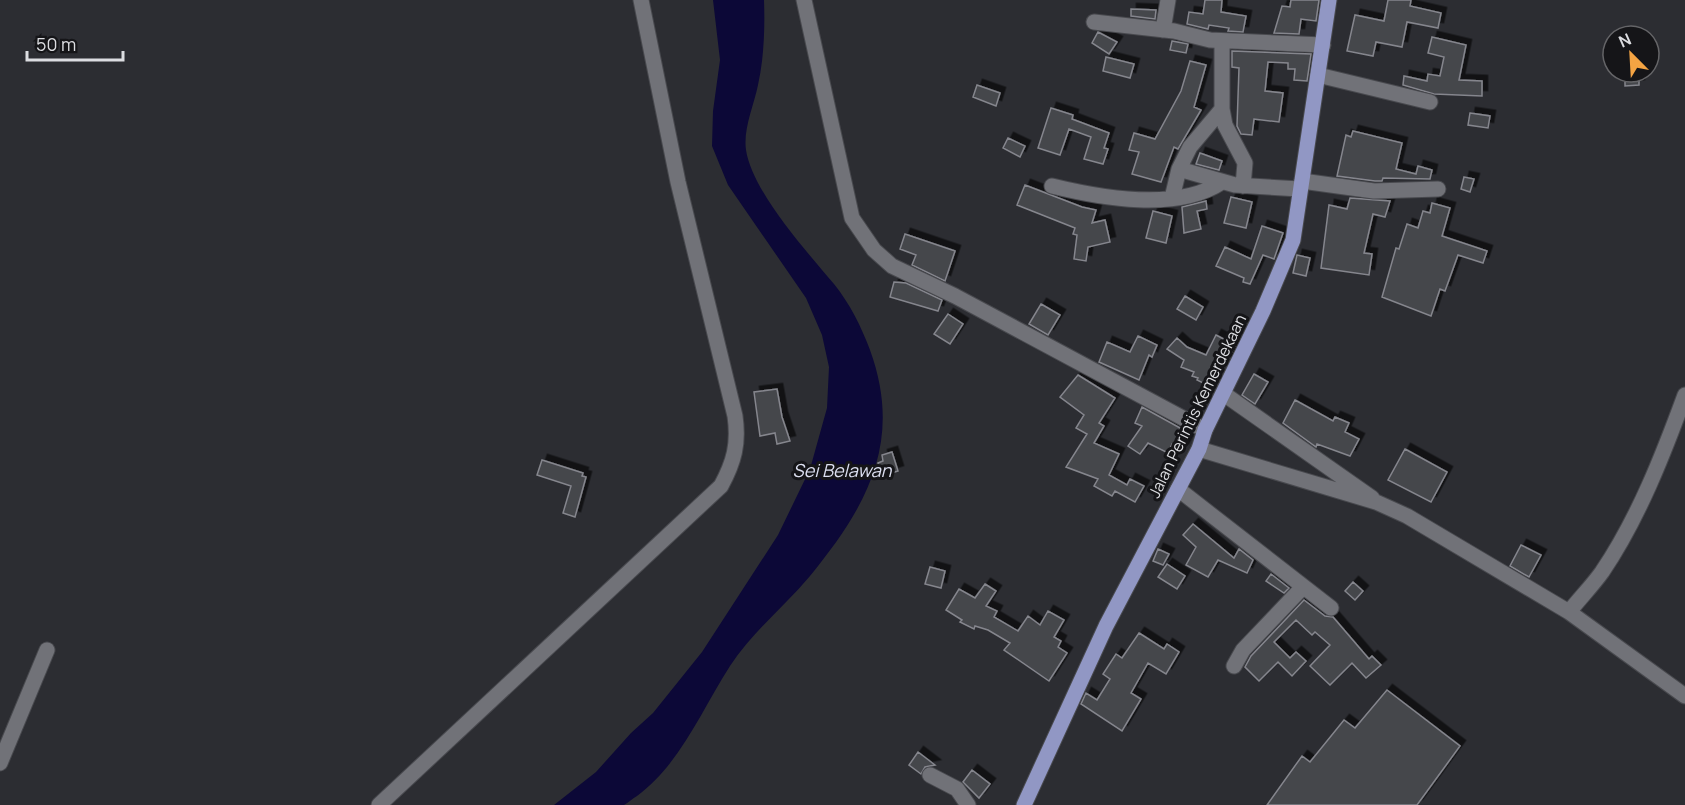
<svg xmlns="http://www.w3.org/2000/svg" width="1685" height="805" viewBox="0 0 1685 805" font-family="Manrope,sans-serif">
  <style>
    .water { fill: #0c0837 }
    .building { fill: #45464c; stroke: #85868d; stroke-width: 1.5; filter: url(#shadow) }
    .lines { fill: none; stroke-linecap: round; stroke-linejoin: round }
    .minor-casing { stroke: #48494e; stroke-width: 17 }
    .major-casing { stroke: #48494e; stroke-width: 17 }
    .minor { stroke: #717278; stroke-width: 15 }
    .major { stroke: #9197c4; stroke-width: 15 }
    .labels { text-anchor: middle; stroke-width: 6; stroke-linejoin: round; paint-order: stroke }
    .street-label { font-size: 16px; fill: #dcdde1; stroke: #151518 }
    .water-label { font-size: 18px; font-style: italic; fill: #dcdff0; stroke: #151518 }
  </style>
  <defs>
    <filter id="shadow"><feDropShadow dx="5.5" dy="-5.5" stdDeviation="0" flood-color="#0009"/></filter>
  </defs>
  <rect width="100%" height="100%" fill="#2c2d32"/>
  <path class="water" d="M 713,0 L 764,0 C 765,28 764,58 758,85 C 754,105 743,129 746,150 C 752,191 807,252 834,284 C 850,304 861,326 870,350 C 903,441 868,505 810,576 C 784,607 753,631 730,666 C 701,711 681,763 637,796 C 633,798 628,803 624,805 C 613,805 569,805 554,805 L 596,772 L 631,733 L 653,713 L 702,652 L 778,535 L 810,469 L 827,408 L 829,367 L 822,335 L 806,298 L 728,185 L 712,146 L 713,111 L 720,60 Z"/>
  <path class="building" d="M 1205,0 L 1222,0 L 1221,12 L 1246,16 L 1243,32 L 1228,31 L 1229,28 L 1209,25 L 1208,29 L 1187,24 L 1189,12 L 1203,14 Z
    M 1291,0 L 1319,0 L 1316,21 L 1301,19 L 1299,34 L 1274,33 L 1282,6 L 1290,7 Z
    M 1388,0 L 1411,0 L 1410,6 L 1441,13 L 1438,28 L 1407,22 L 1402,47 L 1376,42 L 1373,56 L 1347,51 L 1355,15 L 1384,21 Z
    M 1131,9 L 1156,10 L 1155,19 L 1131,16 Z
    M 1098,32 L 1117,42 L 1109,54 L 1092,43 Z
    M 1432,37 L 1466,45 L 1459,80 L 1482,81 L 1482,96 L 1434,94 L 1403,85 L 1404,76 L 1427,81 L 1428,74 L 1440,76 L 1444,57 L 1428,53 Z
    M 1172,41 L 1188,44 L 1186,53 L 1170,50 Z
    M 1232,51 L 1311,54 L 1307,81 L 1294,80 L 1295,69 L 1288,69 L 1288,63 L 1268,62 L 1265,91 L 1283,93 L 1279,122 L 1254,119 L 1252,135 L 1241,134 L 1237,126 L 1239,68 L 1232,67 Z
    M 1106,57 L 1134,64 L 1130,78 L 1103,71 Z
    M 1190,61 L 1206,65 L 1194,107 L 1201,110 L 1178,149 L 1174,147 L 1161,182 L 1132,174 L 1139,152 L 1129,150 L 1134,133 L 1155,139 L 1181,91 Z
    M 1625,72 L 1639,72 L 1639,85 L 1625,86 Z
    M 977,85 L 1000,93 L 996,106 L 973,97 Z
    M 1051,108 L 1073,115 L 1072,119 L 1109,133 L 1104,148 L 1108,149 L 1103,164 L 1084,159 L 1091,137 L 1069,129 L 1060,155 L 1038,148 Z
    M 1470,113 L 1490,116 L 1488,128 L 1468,125 Z
    M 1353,131 L 1402,143 L 1396,169 L 1416,174 L 1418,166 L 1432,170 L 1430,179 L 1383,178 L 1382,181 L 1375,181 L 1337,176 L 1346,135 L 1351,137 Z
    M 1008,138 L 1025,146 L 1020,157 L 1003,148 Z
    M 1200,153 L 1222,161 L 1219,170 L 1196,164 Z
    M 1464,177 L 1474,179 L 1470,192 L 1461,189 Z
    M 1025,185 L 1082,207 L 1096,210 L 1092,223 L 1105,220 L 1110,242 L 1088,247 L 1086,261 L 1074,259 L 1077,235 L 1073,234 L 1075,228 L 1017,205 Z
    M 1231,197 L 1252,202 L 1246,228 L 1224,223 Z
    M 1350,198 L 1390,201 L 1385,217 L 1373,214 L 1364,253 L 1372,254 L 1369,275 L 1321,268 L 1329,205 L 1347,209 Z
    M 1206,201 L 1207,209 L 1197,211 L 1201,229 L 1184,233 L 1182,207 Z
    M 1432,203 L 1450,208 L 1442,236 L 1487,251 L 1483,263 L 1458,255 L 1445,291 L 1440,289 L 1431,316 L 1382,297 L 1396,248 L 1399,249 L 1407,224 L 1418,228 L 1423,211 L 1430,213 Z
    M 1153,211 L 1172,216 L 1166,243 L 1146,238 Z
    M 1262,226 L 1283,233 L 1274,259 L 1263,255 L 1250,284 L 1243,282 L 1244,278 L 1216,266 L 1225,247 L 1251,259 Z
    M 905,234 L 955,251 L 945,281 L 912,265 L 916,255 L 900,249 Z
    M 1297,255 L 1310,258 L 1306,276 L 1293,273 Z
    M 894,282 L 906,283 L 942,300 L 938,311 L 890,297 Z
    M 1185,296 L 1203,307 L 1196,320 L 1177,309 Z
    M 1041,304 L 1060,315 L 1048,335 L 1029,324 Z
    M 948,314 L 963,324 L 950,344 L 934,334 Z
    M 1216,335 L 1235,345 L 1227,362 L 1223,360 L 1211,387 L 1197,380 L 1198,378 L 1192,376 L 1194,372 L 1181,367 L 1184,360 L 1167,349 L 1177,338 L 1187,347 L 1206,355 Z
    M 1138,336 L 1157,345 L 1152,357 L 1149,355 L 1139,380 L 1099,362 L 1107,342 L 1130,352 Z
    M 1254,374 L 1268,382 L 1255,404 L 1242,395 Z
    M 1078,375 L 1115,398 L 1099,423 L 1104,426 L 1094,443 L 1119,454 L 1109,475 L 1127,485 L 1130,479 L 1144,486 L 1135,502 L 1115,491 L 1112,496 L 1094,486 L 1098,479 L 1066,467 L 1087,434 L 1076,428 L 1084,415 L 1060,397 Z
    M 777,389 L 782,417 L 790,441 L 777,444 L 775,433 L 760,436 L 754,392 Z
    M 1295,400 L 1333,421 L 1335,417 L 1349,423 L 1345,432 L 1359,439 L 1350,456 L 1317,444 L 1316,447 L 1283,423 Z
    M 1142,407 L 1191,434 L 1183,449 L 1172,444 L 1168,453 L 1148,443 L 1140,454 L 1128,446 L 1142,426 L 1135,423 Z
    M 1405,449 L 1447,472 L 1431,502 L 1388,480 Z
    M 892,452 L 898,471 L 882,476 L 878,463 L 883,461 L 882,455 Z
    M 542,460 L 583,473 L 582,476 L 586,477 L 575,517 L 563,513 L 571,486 L 537,475 Z
    M 1193,524 L 1234,558 L 1239,549 L 1253,560 L 1247,573 L 1218,560 L 1208,577 L 1186,565 L 1196,547 L 1183,535 Z
    M 1521,545 L 1541,555 L 1529,577 L 1510,566 Z
    M 1158,549 L 1169,554 L 1163,565 L 1153,561 Z
    M 1167,564 L 1185,576 L 1177,589 L 1158,577 Z
    M 930,567 L 945,571 L 941,588 L 925,584 Z
    M 1271,574 L 1289,588 L 1284,593 L 1266,581 Z
    M 1353,582 L 1363,591 L 1355,600 L 1345,591 Z
    M 985,584 L 996,591 L 986,606 L 997,611 L 994,617 L 1018,631 L 1028,616 L 1040,625 L 1048,611 L 1064,620 L 1054,637 L 1061,641 L 1058,647 L 1067,653 L 1049,681 L 1004,650 L 1010,643 L 988,630 L 975,626 L 974,629 L 960,622 L 962,620 L 946,610 L 959,589 L 975,598 Z
    M 1304,600 L 1325,616 L 1333,617 L 1369,659 L 1372,656 L 1381,665 L 1366,678 L 1352,663 L 1330,685 L 1310,666 L 1330,645 L 1315,632 L 1312,635 L 1296,620 L 1274,642 L 1290,658 L 1296,652 L 1306,661 L 1292,676 L 1278,662 L 1259,681 L 1245,667 L 1251,656 Z
    M 1139,633 L 1164,649 L 1167,644 L 1179,652 L 1166,674 L 1148,663 L 1131,693 L 1141,699 L 1122,731 L 1081,704 L 1086,693 L 1097,700 L 1110,679 L 1103,674 L 1116,654 L 1122,658 Z
    M 1387,690 L 1460,746 L 1417,805 L 1267,805 L 1302,756 L 1310,762 L 1344,720 L 1355,728 Z
    M 918,752 L 935,765 L 925,767 L 921,774 L 909,765 Z
    M 972,770 L 990,784 L 979,798 L 963,782 Z"/>
  <g class="lines">
    <defs>
      <path id="minor" d="M 804,0 L 852,218 L 874,250 L 892,266 L 955,296 L 1205,430
        M 1094,22 L 1174,31 L 1210,40 L 1323,45
        M 1163,30 L 1168,0
        M 1222,41 L 1222,109 L 1225,125 L 1245,163 L 1243,186
        M 1318,75 L 1430,102
        M 1179,169 L 1190,147 L 1222,109
        M 1302,181 L 1374,191 L 1438,189
        M 1052,186 C 1101,198 1177,212 1222,182
        M 1172,198 L 1179,169 L 1235,185 L 1300,189
        M 1224,394 L 1372,498
        M 1199,449 L 1376,502 L 1407,516 L 1569,612 L 1685,696
        M 1178,489 L 1331,608
        M 1569,612 C 1580,598 1592,586 1602,572 C 1638,519 1663,455 1685,395
        M 1234,666 L 1243,650 L 1303,587
        M 0,763 L 47,650
        M 930,775 L 957,789 L 968,805
        M 379,805 L 721,486 C 734,462 739,444 735,416 L 678,182 L 641,0"/>
      <path id="major" d="M 1024,805 L 1106,626 L 1199,449 L 1205,430 L 1263,311 L 1293,240 L 1329,0"/>
    </defs>
    <use href="#minor" class="minor-casing"/>
    <use href="#major" class="major-casing"/>
    <use href="#minor" class="minor"/>
    <use href="#major" class="major"/>
  </g>
  <g class="labels">
    <g class="street-label">
      <text transform="translate(1197 406) rotate(-64)" y="6">Jalan Perintis Kemerdekaan</text>
    </g>
    <g class="water-label">
      <text x="842" y="477">Sei Belawan</text>
    </g>
  </g>
  <g transform="translate(1631 54) rotate(336)"><circle r="28" fill="#151518" stroke="#656568" stroke-width="1.5"/>
  <path d="M0-4.5L10 22L0 15L-10 22Z" fill="#f4a443"/>
  <text y="-9" font-size="16" font-weight="bold" text-anchor="middle" fill="#dcdde1">N</text>
  </g>
  <path d="M27 51v9h96v-9" fill="none" stroke="#dcdde1" stroke-width="3"/>
  <text x="36" y="51" font-size="18" fill="#dcdde1" stroke="#151518" stroke-width="4.5" paint-order="stroke">50 m</text>
</svg>
